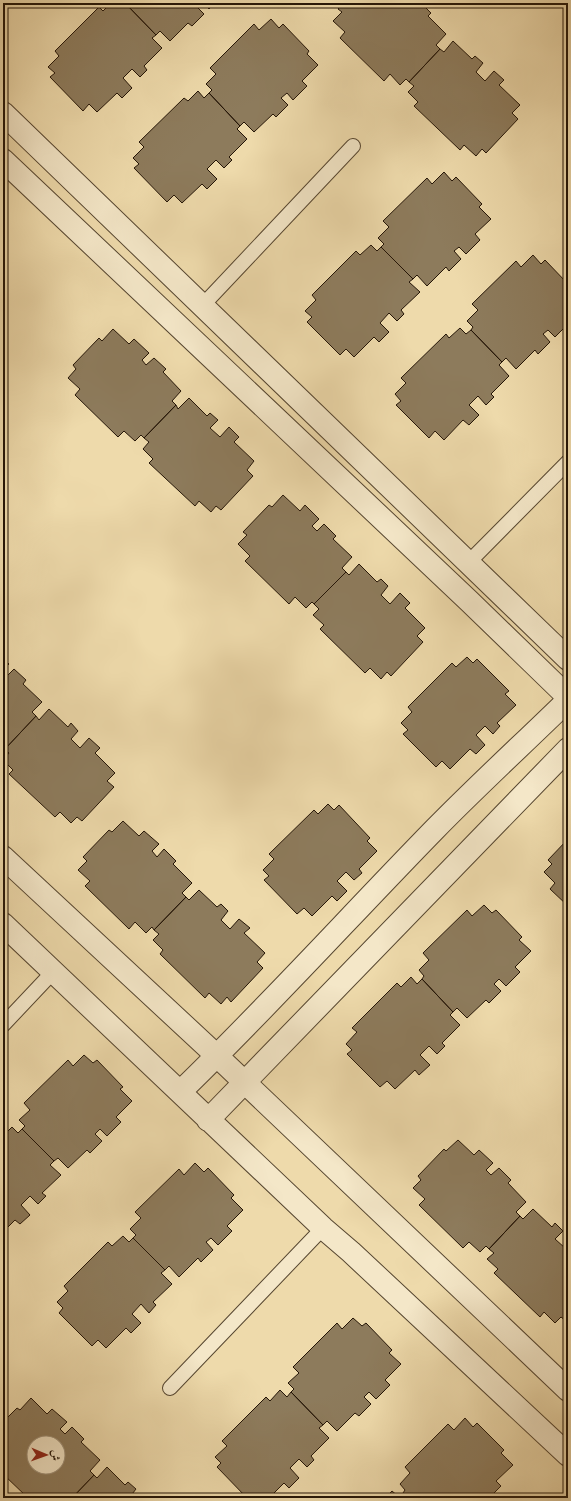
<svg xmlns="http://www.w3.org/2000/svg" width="571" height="1501" viewBox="0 0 571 1501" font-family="'Libre Caslon Text',Amiri,serif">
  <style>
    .building { fill: #8d7b5c; stroke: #241507; fill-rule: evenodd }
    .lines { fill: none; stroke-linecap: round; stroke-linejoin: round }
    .lane-casing { stroke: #564630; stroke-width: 16 }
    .street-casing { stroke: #564630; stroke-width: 24 }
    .lane { stroke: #f4e7c8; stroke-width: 14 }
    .street { stroke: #f4e7c8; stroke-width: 22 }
  </style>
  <rect width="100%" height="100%" fill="#eedaab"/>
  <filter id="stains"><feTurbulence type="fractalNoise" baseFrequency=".005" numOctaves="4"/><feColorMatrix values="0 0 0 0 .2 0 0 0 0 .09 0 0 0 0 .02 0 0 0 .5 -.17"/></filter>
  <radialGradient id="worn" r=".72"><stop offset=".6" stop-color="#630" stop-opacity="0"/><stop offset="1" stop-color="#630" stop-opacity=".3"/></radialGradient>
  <path class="building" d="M 111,3 L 116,3 L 120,7 L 123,3 L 125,3 L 156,35 L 152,38 L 162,48 L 144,66 L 147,70 L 140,77 L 132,69 L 123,78 L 132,88 L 122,98 L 117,93 L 97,112 L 89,104 L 83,111 L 50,77 L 55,73 L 48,67 L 59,56 L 55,51 L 99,7 L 103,11 Z
    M 125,3 L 201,3 L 197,7 L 204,14 L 192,26 L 188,23 L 170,41 L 160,31 L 156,35 Z
    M 203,3 L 215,3 L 209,9 Z
    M 343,3 L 407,3 L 412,8 L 417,3 L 421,3 L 431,13 L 428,16 L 446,34 L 436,45 L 440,49 L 409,82 L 406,79 L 400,85 L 390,74 L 384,81 L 340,38 L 345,32 L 333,21 L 342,12 L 338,9 Z
    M 271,19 L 279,28 L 283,24 L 309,51 L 307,54 L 318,65 L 302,81 L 307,86 L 293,100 L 287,93 L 281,98 L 288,105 L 276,117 L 273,114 L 254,132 L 244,122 L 240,126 L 209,93 L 212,90 L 206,84 L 216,74 L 210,68 L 254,24 L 259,30 Z
    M 453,41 L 472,59 L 475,56 L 483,63 L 476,72 L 485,81 L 494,71 L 504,80 L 499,85 L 520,105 L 512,113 L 518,119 L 486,153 L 482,149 L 476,156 L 464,145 L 460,150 L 414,106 L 418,102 L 408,92 L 414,86 L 409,82 L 440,49 L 444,52 Z
    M 198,91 L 204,98 L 209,93 L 240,126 L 237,129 L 247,139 L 229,157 L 232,160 L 224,168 L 216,160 L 207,169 L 217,179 L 207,189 L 202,184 L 182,203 L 174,195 L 167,202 L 134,168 L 139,164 L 133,158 L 144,147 L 139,142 L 184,98 L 188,101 Z
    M 444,172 L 452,181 L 456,177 L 482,204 L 479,207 L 491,219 L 475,234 L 480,240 L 466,254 L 459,247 L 454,251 L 461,259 L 449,271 L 446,267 L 427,286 L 417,275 L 413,279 L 381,247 L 384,244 L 378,238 L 389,227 L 383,221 L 427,178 L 432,184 Z
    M 371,245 L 377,251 L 381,247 L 413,279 L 409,282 L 420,292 L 401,310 L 404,314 L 397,321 L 389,313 L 380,323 L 389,332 L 379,342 L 374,337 L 354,357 L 346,349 L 340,355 L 307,322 L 312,317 L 305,311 L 316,300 L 312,295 L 356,251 L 360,255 Z
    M 533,255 L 541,264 L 545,260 L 568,284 L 568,313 L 564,317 L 568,321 L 568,324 L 555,337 L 548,330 L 543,334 L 550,342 L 538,354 L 535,350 L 516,369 L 506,358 L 502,362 L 471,330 L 473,327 L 467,321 L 478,310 L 472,304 L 516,261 L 521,267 Z
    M 460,328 L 466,334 L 471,330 L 502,362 L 499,365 L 509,376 L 491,394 L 494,397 L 486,405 L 478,396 L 469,405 L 479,415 L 469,425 L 463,420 L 444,440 L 435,431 L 429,438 L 396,405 L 401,401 L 395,394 L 406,383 L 401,378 L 446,334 L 449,338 Z
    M 113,329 L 129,344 L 134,339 L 149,353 L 142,360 L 146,365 L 154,358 L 166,369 L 163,372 L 181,391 L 172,401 L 176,405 L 144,438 L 141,435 L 135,441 L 124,431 L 118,437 L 75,395 L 80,389 L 68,378 L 76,369 L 73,365 L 99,338 L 102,341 Z
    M 189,398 L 207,416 L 210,413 L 218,420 L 210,428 L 220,437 L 229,427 L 239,437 L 234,442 L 254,461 L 247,470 L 253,476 L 221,510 L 216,506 L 211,512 L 199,501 L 195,506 L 149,463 L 153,459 L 143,449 L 149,442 L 144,438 L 176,405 L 178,409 Z
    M 283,495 L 300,511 L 305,505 L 319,519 L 312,526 L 317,531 L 324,524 L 336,536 L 333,539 L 352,557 L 342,568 L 346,572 L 314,604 L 312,602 L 306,608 L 295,597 L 289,604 L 245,561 L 250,556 L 238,544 L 247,535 L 243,532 L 269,505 L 272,507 Z
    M 359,564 L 377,582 L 381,579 L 388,586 L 381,595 L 390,604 L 400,593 L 410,603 L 405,608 L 425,628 L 417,636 L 423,642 L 391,676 L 387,672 L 381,679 L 370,668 L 365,673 L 320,629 L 324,625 L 313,615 L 319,609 L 314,604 L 346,572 L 349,575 Z
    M 467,657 L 473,663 L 477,659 L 509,691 L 505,694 L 516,705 L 497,723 L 500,726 L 493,734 L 485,726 L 476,735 L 485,745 L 476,754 L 470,749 L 450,769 L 442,761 L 436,767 L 403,734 L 408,730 L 401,723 L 412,712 L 408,707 L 452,663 L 456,667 Z
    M 3,658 L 9,664 L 3,670 Z
    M 14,669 L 26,680 L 23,684 L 42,702 L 32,712 L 36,716 L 5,749 L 3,748 L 3,672 L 7,676 Z
    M 49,709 L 68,727 L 71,723 L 78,731 L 71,739 L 80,748 L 89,738 L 100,748 L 95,753 L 115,773 L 107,781 L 114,787 L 82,821 L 77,817 L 71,823 L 60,812 L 55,817 L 9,774 L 13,770 L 3,760 L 9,753 L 5,749 L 36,716 L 39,720 Z
    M 328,804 L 334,810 L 339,805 L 370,838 L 367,841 L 377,851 L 359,869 L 362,873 L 354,880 L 346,872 L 337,881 L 347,891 L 337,901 L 332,896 L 312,916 L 304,908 L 297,914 L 264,880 L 269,876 L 263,870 L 274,859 L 269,854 L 314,810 L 318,814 Z
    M 123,821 L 139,836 L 144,831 L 159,844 L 152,851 L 157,857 L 164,849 L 176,861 L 173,864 L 192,883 L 182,893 L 186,897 L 154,930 L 152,927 L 146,933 L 135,922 L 129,929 L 85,886 L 90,881 L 78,870 L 87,861 L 83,857 L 109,830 L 112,832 Z
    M 568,839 L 568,906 L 550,889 L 555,883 L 544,872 L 552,864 L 548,860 Z
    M 199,890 L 217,907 L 221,904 L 228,911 L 221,920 L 230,929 L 239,919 L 250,928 L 244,933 L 265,953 L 257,962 L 263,968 L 231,1002 L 227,997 L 221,1004 L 209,993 L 205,998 L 160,954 L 163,950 L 153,940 L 159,934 L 154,930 L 186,897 L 189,900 Z
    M 484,905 L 492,913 L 496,910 L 522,937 L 519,940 L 531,951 L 515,967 L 520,972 L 506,986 L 499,979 L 494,984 L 501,991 L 489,1003 L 486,1000 L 467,1018 L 457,1008 L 453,1012 L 422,979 L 424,976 L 419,970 L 429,960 L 423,953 L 467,910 L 472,916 Z
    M 411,977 L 417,984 L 422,979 L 453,1012 L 450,1015 L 460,1025 L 442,1043 L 445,1046 L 437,1054 L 429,1046 L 420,1055 L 430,1065 L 419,1075 L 415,1070 L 395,1089 L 387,1081 L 380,1087 L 347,1054 L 352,1050 L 346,1044 L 357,1032 L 352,1028 L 397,983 L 401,987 Z
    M 84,1055 L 93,1063 L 97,1060 L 123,1087 L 120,1089 L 132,1101 L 116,1117 L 121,1122 L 107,1136 L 100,1129 L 95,1134 L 102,1141 L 90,1153 L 87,1150 L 68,1168 L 58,1158 L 54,1161 L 22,1129 L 25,1126 L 19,1120 L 30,1110 L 24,1103 L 68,1060 L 73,1066 Z
    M 12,1127 L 18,1133 L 22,1129 L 54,1161 L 50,1165 L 61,1175 L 42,1193 L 46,1196 L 38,1204 L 30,1196 L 21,1205 L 30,1215 L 20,1224 L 15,1220 L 3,1232 L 3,1136 Z
    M 458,1140 L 474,1155 L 479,1150 L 493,1163 L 486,1170 L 491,1175 L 499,1168 L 511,1180 L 508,1183 L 526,1202 L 516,1212 L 520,1216 L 489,1249 L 486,1246 L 480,1252 L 469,1242 L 463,1248 L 419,1205 L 425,1199 L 413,1188 L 421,1180 L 418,1176 L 444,1149 L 446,1151 Z
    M 195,1163 L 204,1172 L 208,1168 L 234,1195 L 231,1198 L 243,1210 L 227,1226 L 232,1231 L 218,1245 L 211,1238 L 206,1242 L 213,1250 L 201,1262 L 198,1258 L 179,1277 L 169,1266 L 165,1270 L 133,1238 L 136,1235 L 130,1229 L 141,1218 L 135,1212 L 179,1169 L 184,1175 Z
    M 533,1209 L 552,1227 L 555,1223 L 563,1231 L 555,1239 L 565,1248 L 568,1244 L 568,1318 L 566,1321 L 561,1317 L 555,1323 L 544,1312 L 540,1317 L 494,1273 L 498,1269 L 487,1259 L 494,1253 L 489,1249 L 520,1216 L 523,1219 Z
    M 123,1236 L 129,1242 L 133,1238 L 165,1270 L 161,1273 L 172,1284 L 153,1302 L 156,1305 L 149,1313 L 141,1304 L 132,1314 L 141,1323 L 131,1333 L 126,1328 L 106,1348 L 98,1340 L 92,1346 L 59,1313 L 63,1308 L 57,1302 L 68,1291 L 64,1286 L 108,1242 L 112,1246 Z
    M 353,1318 L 362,1326 L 366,1323 L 392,1350 L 389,1353 L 401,1364 L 385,1380 L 390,1385 L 376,1399 L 369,1392 L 364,1397 L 371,1404 L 359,1416 L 355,1413 L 337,1431 L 327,1421 L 323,1425 L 291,1392 L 294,1389 L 288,1383 L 299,1373 L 293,1367 L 337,1323 L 342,1329 Z
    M 280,1390 L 287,1397 L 291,1392 L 323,1425 L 319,1428 L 329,1438 L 311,1456 L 314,1460 L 307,1467 L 299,1459 L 290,1468 L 299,1478 L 289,1488 L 284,1483 L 269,1498 L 260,1498 L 256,1494 L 252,1498 L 247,1498 L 217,1467 L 221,1463 L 215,1457 L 227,1446 L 222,1441 L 266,1397 L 270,1401 Z
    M 31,1398 L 47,1414 L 52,1409 L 67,1422 L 60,1429 L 65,1434 L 72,1427 L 84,1439 L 81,1442 L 100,1460 L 90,1471 L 94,1475 L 72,1498 L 28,1498 L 3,1474 L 3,1422 L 17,1408 L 20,1410 ZM 34,1443 L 58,1443 L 58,1467 L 34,1467 Z
    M 465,1418 L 473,1427 L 477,1423 L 504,1450 L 501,1453 L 513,1465 L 496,1481 L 501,1486 L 489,1498 L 486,1498 L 481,1493 L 476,1498 L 408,1498 L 403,1493 L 405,1490 L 400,1484 L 410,1473 L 405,1467 L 448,1424 L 454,1430 Z
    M 107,1467 L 125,1485 L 128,1482 L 136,1489 L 129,1498 L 72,1498 L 94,1475 L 97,1478 Z
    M 392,1491 L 399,1497 L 403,1493 L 408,1498 L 385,1498 Z"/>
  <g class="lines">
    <defs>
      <path id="lane" d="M 203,305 L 353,146
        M 469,562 L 568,462
        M 3,1025 L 53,972
        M 170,1388 L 323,1228"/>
      <path id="street" d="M 3,113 L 568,659
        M 3,160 L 469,601 L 568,697
        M 3,857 L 217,1056 L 568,1390
        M 3,924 L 323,1228 L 351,1252 L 568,1455
        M 180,1092 C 268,1007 350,916 435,829 C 478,785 524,743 568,700
        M 208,1120 L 568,749"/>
    </defs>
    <use href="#lane" class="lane-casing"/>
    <use href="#street" class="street-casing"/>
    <use href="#lane" class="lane"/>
    <use href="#street" class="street"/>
  </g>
  <rect width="571" height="1501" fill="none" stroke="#eedaab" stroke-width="16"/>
  <rect x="4" y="4" width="563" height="1493" fill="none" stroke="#241507" stroke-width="2"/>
  <rect x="8" y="8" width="555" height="1485" fill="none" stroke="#241507"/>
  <g transform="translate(46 1455) rotate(92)"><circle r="19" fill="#f4e7c8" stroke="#a1937b"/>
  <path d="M0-3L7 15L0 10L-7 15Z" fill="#8f2418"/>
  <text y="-6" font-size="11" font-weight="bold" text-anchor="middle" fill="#241507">ش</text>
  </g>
  <rect width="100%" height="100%" filter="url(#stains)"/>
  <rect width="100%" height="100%" fill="url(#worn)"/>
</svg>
